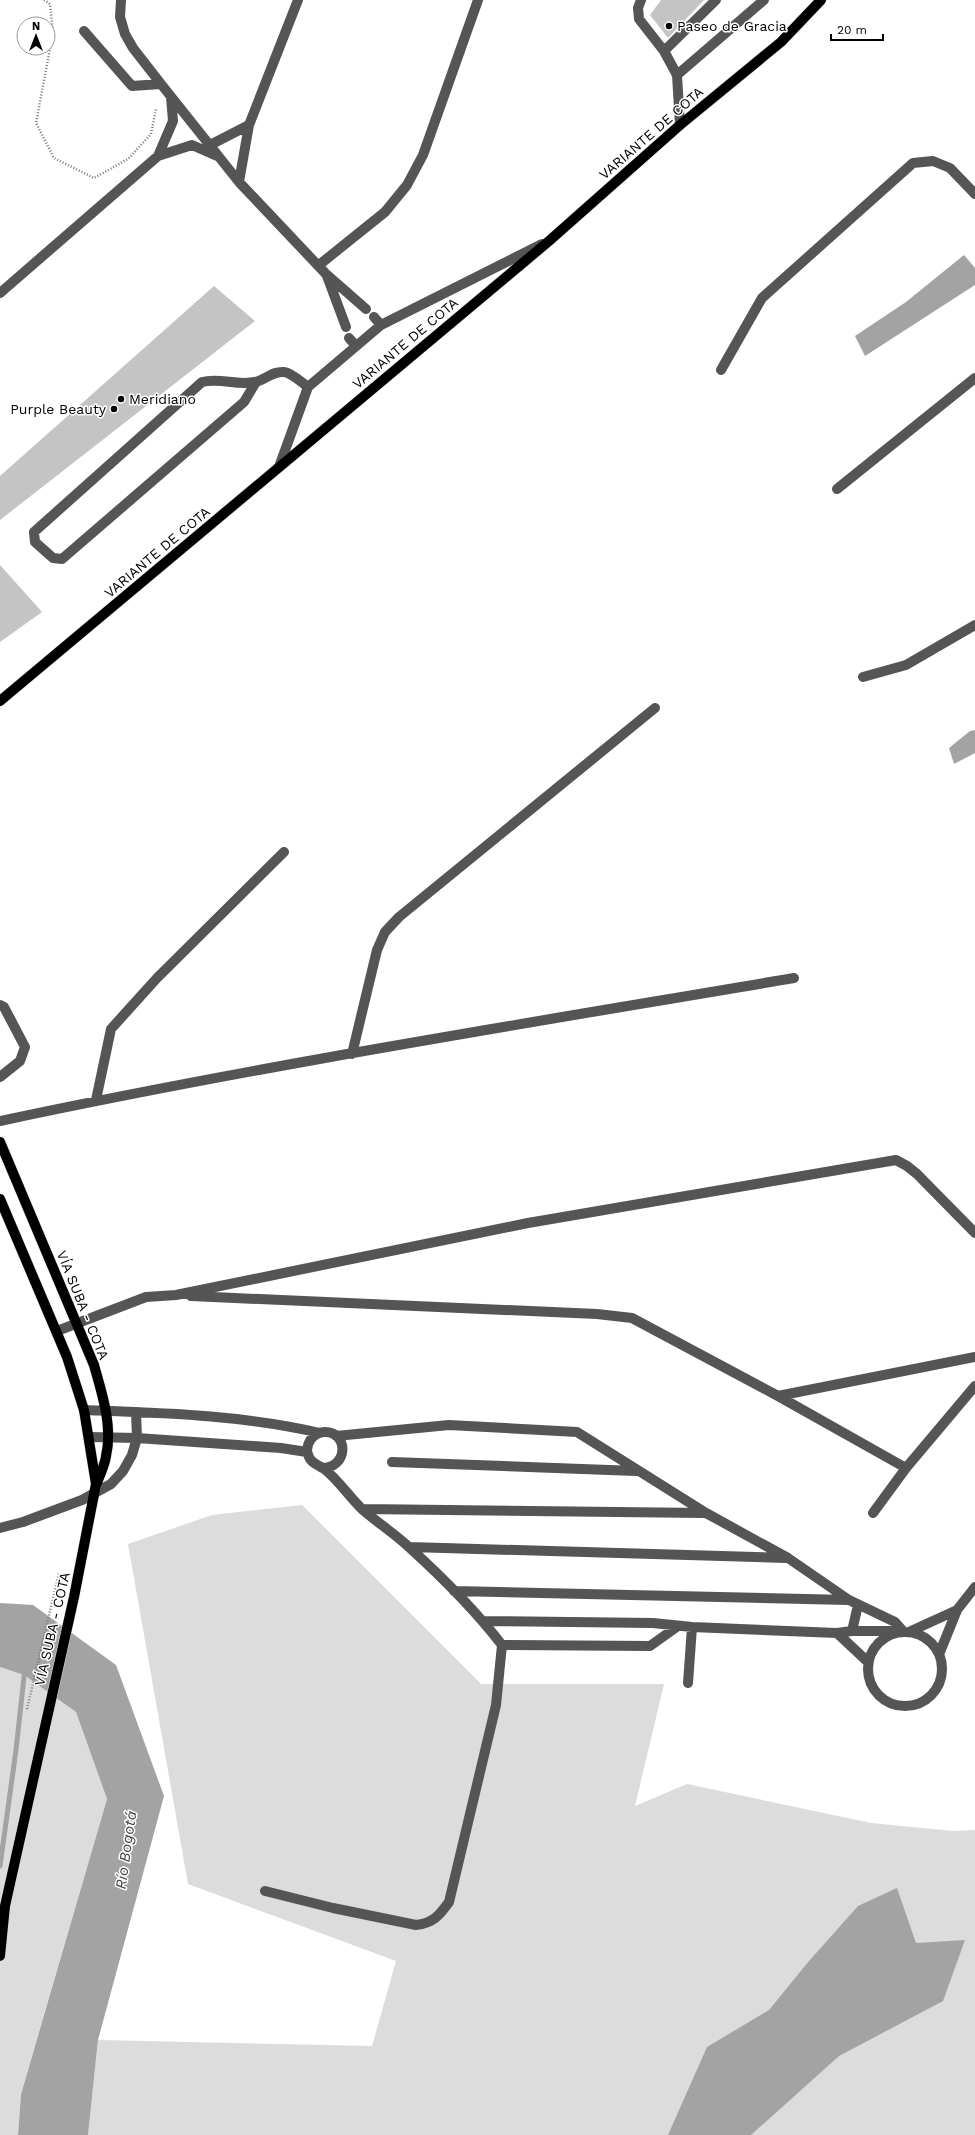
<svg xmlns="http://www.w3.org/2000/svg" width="975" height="2135" viewBox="0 0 975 2135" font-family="'Work Sans',sans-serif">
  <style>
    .green { fill: #dcdcdc }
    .water { fill: #a3a3a3 }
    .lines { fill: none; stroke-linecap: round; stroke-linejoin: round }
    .stream { stroke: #a3a3a3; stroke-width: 5 }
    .building { fill: #c4c4c4 }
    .major-casing { stroke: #dbdbdb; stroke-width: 11 }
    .path { stroke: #777; stroke-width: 2.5; stroke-dasharray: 1 2; stroke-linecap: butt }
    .minor { stroke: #555; stroke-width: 10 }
    .major { stroke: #000; stroke-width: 10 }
    .poi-dot { fill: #000; stroke: #fff; stroke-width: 1.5 }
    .labels { text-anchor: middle; stroke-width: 3; stroke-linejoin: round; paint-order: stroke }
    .poi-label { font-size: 14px; fill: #000; stroke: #fff; text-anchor: start }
    .street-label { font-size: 14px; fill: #000; stroke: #fff }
    .water-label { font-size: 15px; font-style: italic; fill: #444; stroke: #fff }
  </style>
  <rect width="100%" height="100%" fill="#fff"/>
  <path class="green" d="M 302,1505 L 481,1684 L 664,1684 L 635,1806 L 687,1784 L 871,1823 L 953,1831 L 975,1830 L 975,2135 L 88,2135 L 98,2040 L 372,2046 L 396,1961 L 188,1884 L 128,1544 L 212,1515 Z
    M 0,1667 L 24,1675 L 76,1712 L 107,1799 L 21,2093 L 18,2135 L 0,2135 Z"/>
  <path class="water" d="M 964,255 L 975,268 L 975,285 L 865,356 L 855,336 L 906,302 Z
    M 975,730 L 975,753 L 954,764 L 949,748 L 970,731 Z
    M 0,1603 L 33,1605 L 116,1665 L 164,1796 L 98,2040 L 88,2135 L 18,2135 L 21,2094 L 107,1799 L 76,1712 L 24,1675 L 0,1667 Z
    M 897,1888 L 916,1943 L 965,1940 L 943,2001 L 839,2056 L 751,2135 L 668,2135 L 707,2047 L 769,2010 L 809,1961 L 858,1906 Z"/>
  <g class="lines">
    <path class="stream" d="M 0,1866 L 16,1750 L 25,1668"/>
  </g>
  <path class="building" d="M 661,0 L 704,0 L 668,38 L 650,15 Z
    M 214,286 L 255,321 L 0,520 L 0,476 Z
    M 0,565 L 42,612 L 0,642 Z"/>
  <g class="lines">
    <defs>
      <path id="major" d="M 0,701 L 549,241 L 680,125 L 781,42 L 821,0
        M 0,1142 L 94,1365 C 102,1394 113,1426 106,1456 C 105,1465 100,1474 97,1483
        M 0,1199 L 67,1357 L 84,1410 L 96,1484 L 74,1597 L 5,1906 L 0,1956"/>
    </defs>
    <use href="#major" class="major-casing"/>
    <path class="path" d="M 44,0 L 50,4 L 53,33 L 36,123 L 54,158 L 94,178 L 128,159 L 151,134 L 156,109
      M 27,1709 L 59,1573"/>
    <path class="minor" d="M 121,0 L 120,17 L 125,34 L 133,48 L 161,84 L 239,182 L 326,274 L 366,309
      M 641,0 L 638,8 L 639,19 L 664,51 L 677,75 L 680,125
      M 84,31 L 132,86 L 161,84
      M 664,51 L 716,0
      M 677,75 L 764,0
      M 210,145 L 249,125
      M 158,156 L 173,121 L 171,97
      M 239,182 L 249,125 L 298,0
      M 319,265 L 385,212 L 407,185 L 423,155 L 478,0
      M 327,276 L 346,327
      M 0,293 L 158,156 L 192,145 L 217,156
      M 374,317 L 381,325
      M 349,338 L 356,346
      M 721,370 L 762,298 L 913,163 L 933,161 L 950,168 L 975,194
      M 256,382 L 244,402 L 62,559 L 53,558 L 35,542 L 34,532 L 202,382 C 220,377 236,386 255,382 C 265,380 272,371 284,372 C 292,373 301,382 308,387
      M 279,467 L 308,387 L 381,325 L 542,244
      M 837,489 L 975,378
      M 863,677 L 906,665 L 975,625
      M 0,1005 L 4,1007 L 25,1047 L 20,1061 L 0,1077
      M 352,1054 L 377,950 L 385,932 L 399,917 L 655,708
      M 96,1100 L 111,1029 L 157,978 L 284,852
      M 0,1121 C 263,1065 529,1023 794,978
      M 191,1296 L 597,1314 L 632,1318 L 778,1396 L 906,1468
      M 57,1331 L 146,1297 L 176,1295 L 528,1223 L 896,1160 L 907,1166 L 917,1174 L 975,1233
      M 778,1396 L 975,1357
      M 84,1410 C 162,1413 244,1415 320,1433
      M 336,1436 L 449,1425 L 577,1432 L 706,1513 L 788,1558 L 849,1600 L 895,1622 L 903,1631
      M 90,1437 L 137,1438 L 281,1448 L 307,1452
      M 392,1462 L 636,1471
      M 362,1509 L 704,1513
      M 873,1513 L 906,1468 L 975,1386
      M 0,1528 L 23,1522 L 82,1500 L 111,1484 L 123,1471 L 132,1455 L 137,1438 L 136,1412
      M 410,1547 L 786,1558
      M 454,1591 L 849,1600
      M 483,1621 L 653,1623 L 692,1627 L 837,1633 L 852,1631 L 903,1631
      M 852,1631 L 858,1605
      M 911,1631 L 957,1610
      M868 1669a37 37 0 1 1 74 0a37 37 0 1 1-74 0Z
      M 837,1633 L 868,1662
      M 502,1645 L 650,1646 L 678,1626
      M 940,1652 L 957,1610 L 975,1587
      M 688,1683 L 692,1627
      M 265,1891 L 333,1908 L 416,1925 C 433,1923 439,1916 449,1902 L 496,1705 L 502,1645 C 475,1610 443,1578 410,1548 C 395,1534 378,1523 363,1510 C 349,1497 338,1479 323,1468 C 317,1464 312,1464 309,1457 C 303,1446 313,1431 326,1432 C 349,1433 348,1468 322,1468"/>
    <use href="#major" class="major"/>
  </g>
  <g class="poi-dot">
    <circle cx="669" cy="26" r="4"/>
    <circle cx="121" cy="399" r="4"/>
    <circle cx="114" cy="409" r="4"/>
  </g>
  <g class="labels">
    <g class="poi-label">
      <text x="677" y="31">Paseo de Gracia</text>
      <text x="129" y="404">Meridiano</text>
      <text x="106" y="414" text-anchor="end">Purple Beauty</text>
    </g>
    <g class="street-label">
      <text transform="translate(651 133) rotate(-41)" y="5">VARIANTE DE COTA</text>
      <text transform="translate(405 343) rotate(-40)" y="5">VARIANTE DE COTA</text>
      <text transform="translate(157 552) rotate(-40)" y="5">VARIANTE DE COTA</text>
      <text transform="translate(83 1305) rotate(68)" y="5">VÍA SUBA - COTA</text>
      <text transform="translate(52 1629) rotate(-77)" y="5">VÍA SUBA - COTA</text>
    </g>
    <g class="water-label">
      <text transform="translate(126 1850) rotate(-82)" y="5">Río Bogotá</text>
    </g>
  </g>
  <g transform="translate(36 36)"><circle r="19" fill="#ffffff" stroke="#999999"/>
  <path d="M0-3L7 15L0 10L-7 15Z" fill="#000000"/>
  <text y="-6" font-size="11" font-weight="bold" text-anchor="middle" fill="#000000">N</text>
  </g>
  <path d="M831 34v6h52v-6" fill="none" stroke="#000000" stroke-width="2"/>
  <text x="837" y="34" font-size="12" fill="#000000" stroke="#ffffff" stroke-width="3" paint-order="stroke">20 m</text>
</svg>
